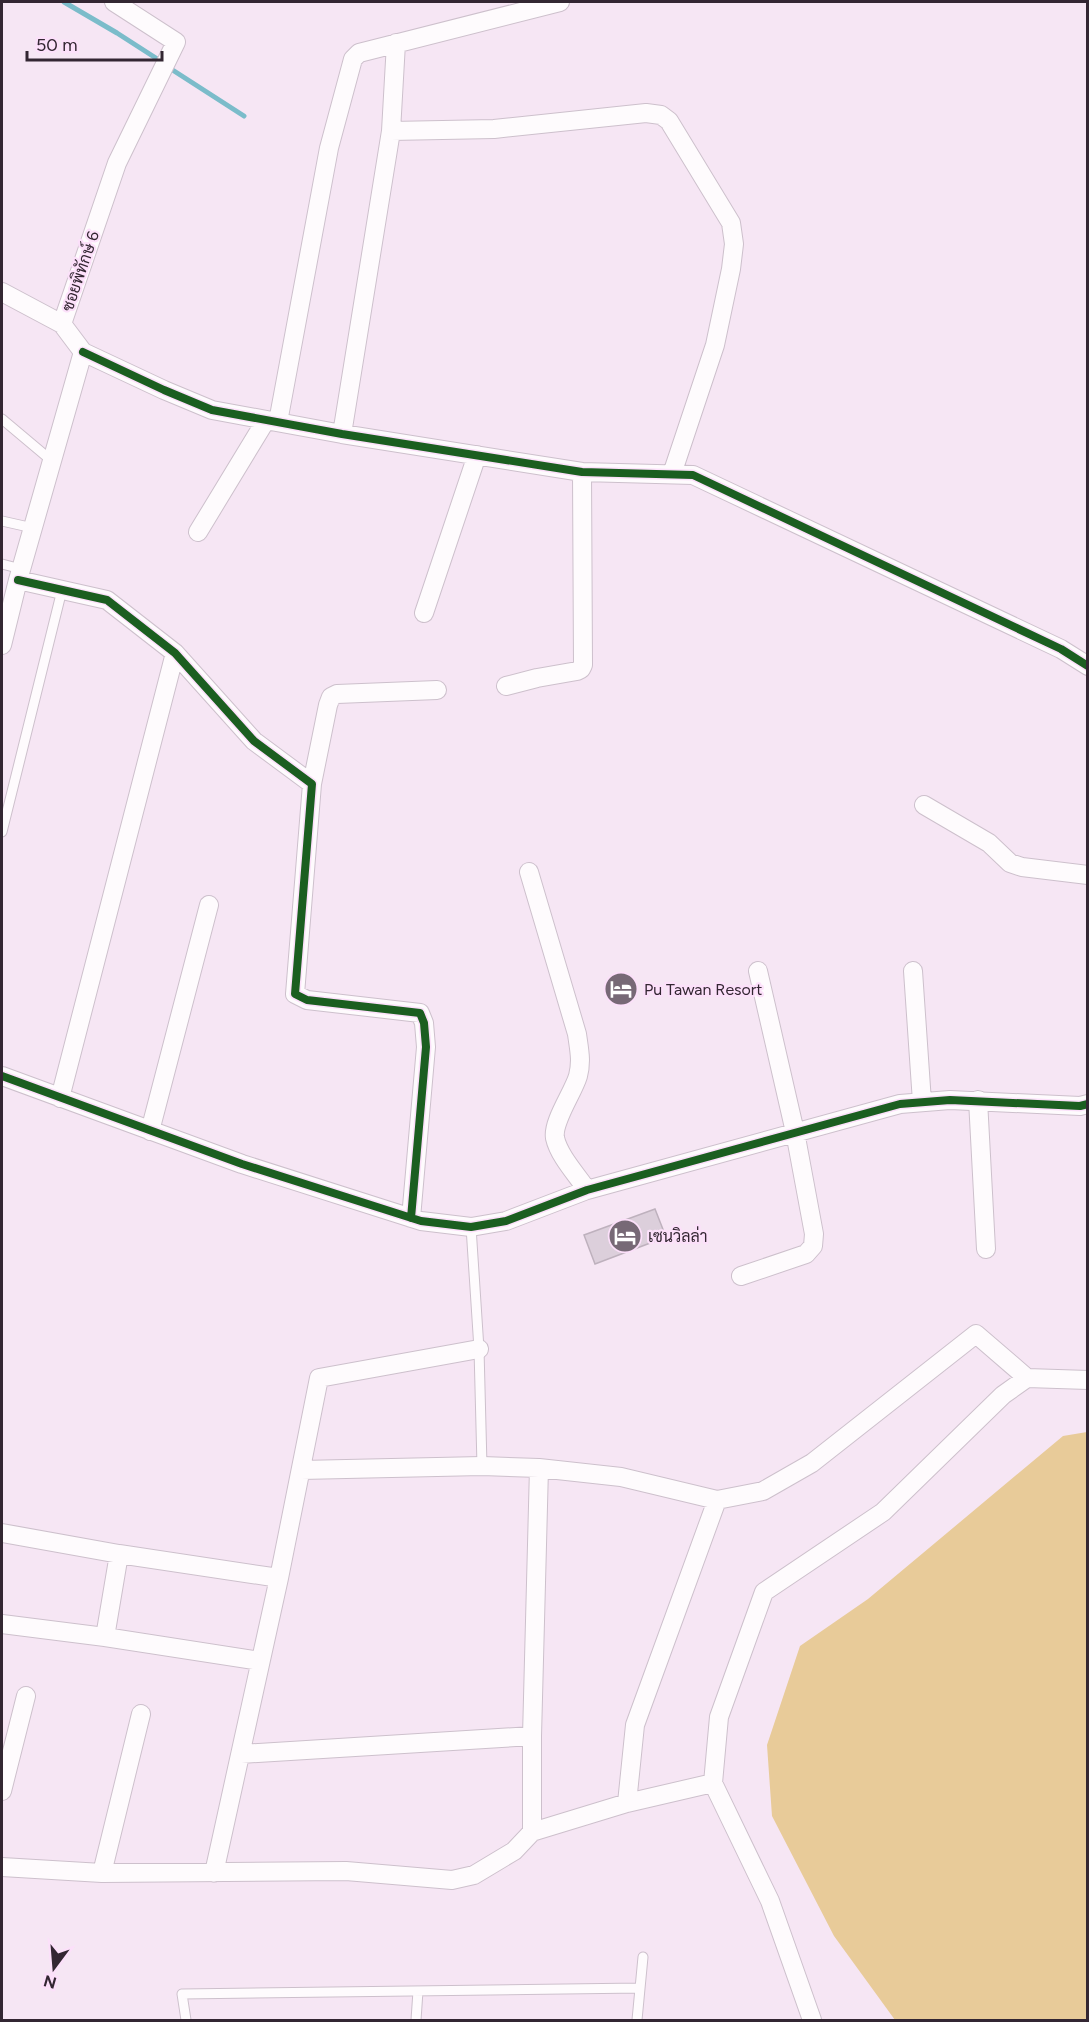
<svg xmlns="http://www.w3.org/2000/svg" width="1089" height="2022" viewBox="0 0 1089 2022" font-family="Figtree,Sarabun,sans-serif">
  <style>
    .green { fill: #e8cb99 }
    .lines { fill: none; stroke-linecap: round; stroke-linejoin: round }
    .stream { stroke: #7bbcca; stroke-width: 5 }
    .building { fill: #dccfdb; stroke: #beb1bd; stroke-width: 1.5 }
    .service-casing { stroke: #cdc0cc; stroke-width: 11 }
    .minor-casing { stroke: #cdc0cc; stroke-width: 20 }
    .service { stroke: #fefbfd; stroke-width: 9 }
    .minor { stroke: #fefbfd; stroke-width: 18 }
    .cycleway-casing { stroke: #fce0fa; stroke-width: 11 }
    .cycleway { stroke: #1b5e20; stroke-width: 8 }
    .labels { text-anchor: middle; stroke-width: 4.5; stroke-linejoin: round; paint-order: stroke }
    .street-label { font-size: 16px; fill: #332632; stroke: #fce0fa }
    .poi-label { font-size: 16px; fill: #332632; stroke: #fce0fa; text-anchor: start }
  </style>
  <rect width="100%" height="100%" fill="#f6e6f4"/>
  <path class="green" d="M 1087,1432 L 1087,2020 L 895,2020 L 834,1936 L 772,1816 L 767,1745 L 800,1646 L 868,1599 L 1063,1436 Z"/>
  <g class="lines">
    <path class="stream" d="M 64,2 L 117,33 L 162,62
      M 171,69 L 244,116"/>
  </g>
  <path class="building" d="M 655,1209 L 666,1237 L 595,1264 L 584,1235 Z"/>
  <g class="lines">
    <defs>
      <path id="service" d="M 2,419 L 52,461
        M 2,521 L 33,528
        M 2,564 L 21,569
        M 2,832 L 62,590
        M 471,1227 L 479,1349 L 482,1466
        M 186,2020 L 182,1994 L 640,1988
        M 416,2020 L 418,1991
        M 637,2020 L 643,1957"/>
      <path id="minor" d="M 391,131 L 494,129 L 646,113 L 661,115 L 669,121 L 731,223 L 734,244 L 731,269 L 715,345 L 672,474
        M 2,292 L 62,324
        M 83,352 L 164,390 L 212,410 L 342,434 L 582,472 L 693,475 L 1061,649 L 1088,666
        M 278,422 L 329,148 L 353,59 L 359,53 L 560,2
        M 342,434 L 391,131 L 396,43
        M 198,532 L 266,420
        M 18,580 L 107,600 L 175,653 L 254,741 L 312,784 L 295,994 L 307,1000 L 420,1013 L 424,1023 L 426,1047 L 411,1218
        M 424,613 L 477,455
        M 2,645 L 18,580 L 83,352 L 62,324 L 117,163 L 176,42 L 114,2
        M 506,686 L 537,678 L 577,671 L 581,669 L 583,665 L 582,472
        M 312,784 L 328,705 L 331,697 L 337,694 L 437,690
        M 924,805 L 989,843 L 1010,863 L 1022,867 L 1088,875
        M 529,872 L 577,1034 C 579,1049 582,1061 578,1076 C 573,1093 552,1122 555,1138 C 559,1156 577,1175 587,1190
        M 913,971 L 922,1102
        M 2,1076 L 242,1164 L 421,1221 L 471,1227 L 506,1221 L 587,1190 L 900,1104 L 950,1100 L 1080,1106 L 1088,1104
        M 60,1098 L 175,653
        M 978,1100 L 986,1249
        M 150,1131 L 209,905
        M 741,1276 L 806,1254 L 813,1246 L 814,1234 L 795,1132 L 758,971
        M 301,1470 L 482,1466 L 539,1468 L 621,1477 L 717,1500 L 763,1491 L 812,1463 L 976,1334 L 1027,1378
        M 2,1533 L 119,1554 L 279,1578
        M 2,1624 L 105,1637 L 260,1661
        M 105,1637 L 119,1554
        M 241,1754 L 532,1736
        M 2,1791 L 26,1696
        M 627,1803 L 635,1725 L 717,1500
        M 532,1832 L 532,1736 L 539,1468
        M 2,1867 L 102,1873 L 346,1871 L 452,1880 L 474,1875 L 514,1851 L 532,1832 L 627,1803 L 713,1783
        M 102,1873 L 141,1714
        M 214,1873 L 279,1578 L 319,1378 L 479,1349
        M 812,2020 L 770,1901 L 713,1783 L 719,1717 L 764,1592 L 883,1512 L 1003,1395 L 1027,1378 L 1088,1380"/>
    </defs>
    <use href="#service" class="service-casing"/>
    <use href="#minor" class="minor-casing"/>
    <use href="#service" class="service"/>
    <use href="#minor" class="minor"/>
    <defs>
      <path id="cycleway" d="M 83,352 L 164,390 L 212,410 L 342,434 L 582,472 L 693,475 L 1061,649 L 1088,666
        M 18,580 L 107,600 L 175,653 L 254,741 L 312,784 L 295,994 L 307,1000 L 420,1013 L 424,1023 L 426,1047 L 411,1218
        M 2,1076 L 242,1164 L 421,1221 L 471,1227 L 506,1221 L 587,1190 L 900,1104 L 950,1100 L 1080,1106 L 1088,1104"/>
    </defs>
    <use href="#cycleway" class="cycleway-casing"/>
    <use href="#cycleway" class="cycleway"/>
  </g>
  <defs>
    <symbol id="hotel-disc" viewBox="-11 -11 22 22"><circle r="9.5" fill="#776976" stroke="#fce0fa"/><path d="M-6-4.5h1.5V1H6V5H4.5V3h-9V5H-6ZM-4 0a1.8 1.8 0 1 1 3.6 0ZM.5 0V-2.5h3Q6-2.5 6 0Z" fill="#fff"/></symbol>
  </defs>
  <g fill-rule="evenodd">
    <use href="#hotel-disc" x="602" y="970" width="38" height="38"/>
    <use href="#hotel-disc" x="606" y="1217" width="38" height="38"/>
  </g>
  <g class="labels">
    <g class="street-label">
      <text transform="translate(80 271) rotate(-71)" y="6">ซอยพิทักษ์ 6</text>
    </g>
    <g class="poi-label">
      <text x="644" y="995">Pu Tawan Resort</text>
      <text x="648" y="1242">เซนวิลล่า</text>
    </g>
  </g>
  <rect width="1089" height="2022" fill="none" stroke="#332632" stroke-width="6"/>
  <g transform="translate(54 1968) rotate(196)" stroke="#fce0fa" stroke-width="4.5" paint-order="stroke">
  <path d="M0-4.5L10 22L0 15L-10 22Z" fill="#332632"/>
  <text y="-9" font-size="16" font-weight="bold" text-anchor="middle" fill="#332632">N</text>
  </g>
  <path d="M27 51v9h135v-9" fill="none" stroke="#332632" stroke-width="3"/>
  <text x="36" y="51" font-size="18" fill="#332632" stroke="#fce0fa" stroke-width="4.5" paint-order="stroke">50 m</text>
</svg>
